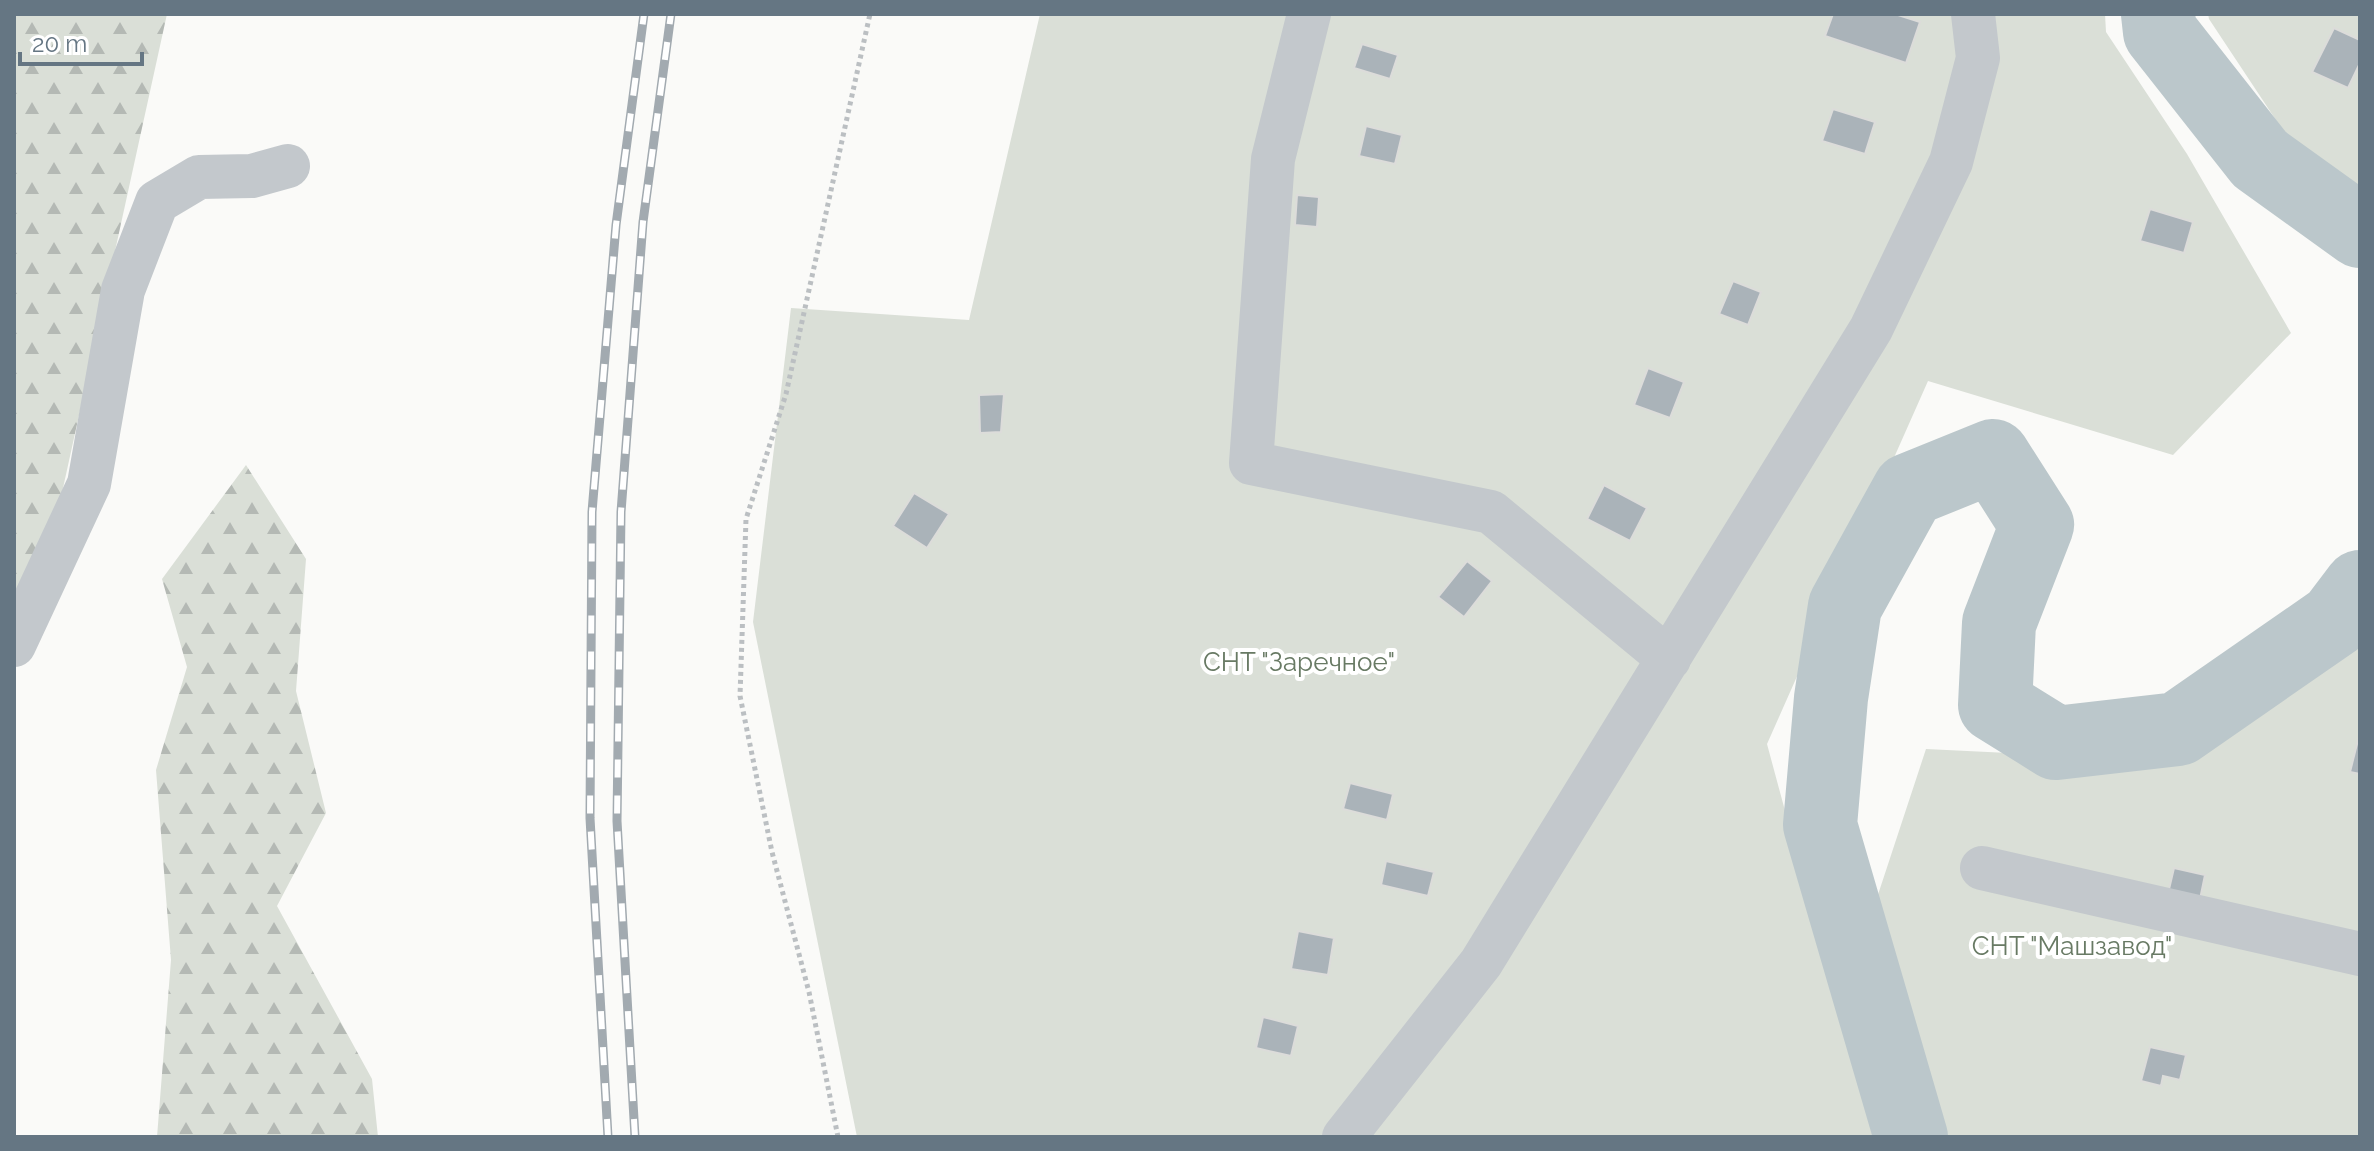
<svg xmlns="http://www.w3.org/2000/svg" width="2374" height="1151" viewBox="0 0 2374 1151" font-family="Raleway,sans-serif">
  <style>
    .forest { fill: url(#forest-firs) }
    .garden { fill: #dadfd7 }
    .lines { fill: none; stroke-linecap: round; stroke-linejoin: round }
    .river { stroke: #bbc7cb; stroke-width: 74 }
    .building { fill: #aab3b9; stroke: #dcdcda; stroke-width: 2 }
    .path { stroke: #bbbfc2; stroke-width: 5; stroke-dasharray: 4 4; stroke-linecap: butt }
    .minor { stroke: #c3c8cc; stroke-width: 44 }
    .rail-casing { stroke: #a2aab0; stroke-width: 9 }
    .rail { stroke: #fff; stroke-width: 6; stroke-dasharray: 18; stroke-linecap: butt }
    .labels { text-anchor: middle; stroke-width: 8; stroke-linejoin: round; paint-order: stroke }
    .park-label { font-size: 26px; fill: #687a64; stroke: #fff }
  </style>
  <defs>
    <pattern id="forest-firs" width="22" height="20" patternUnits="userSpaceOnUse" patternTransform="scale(2)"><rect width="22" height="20" fill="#dadfd7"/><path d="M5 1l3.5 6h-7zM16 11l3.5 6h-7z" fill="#b4b9b4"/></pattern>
  </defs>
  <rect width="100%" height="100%" fill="#fafaf8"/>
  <path class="forest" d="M 14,14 L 167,14 L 40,593 L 14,617 Z
    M 246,465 L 306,559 L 296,691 L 326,813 L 277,906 L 372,1079 L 378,1137 L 157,1137 L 171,960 L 156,770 L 187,667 L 162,579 Z"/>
  <path class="garden" d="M 1040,14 L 2105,14 L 2106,32 L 2187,154 L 2291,333 L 2173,455 L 1928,381 L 1767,744 L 1873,1137 L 857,1137 L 753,622 L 791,308 L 969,320 Z
    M 2208,14 L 2360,14 L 2360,247 L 2209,19 Z
    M 2360,614 L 2360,1137 L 1930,1137 L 1867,928 L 1926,749 L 2177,761 Z"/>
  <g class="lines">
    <path class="river" d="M 2158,14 L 2160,32 L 2260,159 L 2360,231
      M 1911,1137 L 1820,825 L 1831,698 L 1845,606 L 1909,490 L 1993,456 L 2037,525 L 1999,623 L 1995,705 L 2056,743 L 2178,729 L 2335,620 L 2360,587"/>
  </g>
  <path class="building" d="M 1833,14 L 1895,14 L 1920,22 L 1906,63 L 1825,36 Z
    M 2334,28 L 2360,40 L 2360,63 L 2348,88 L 2312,72 Z
    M 1362,44 L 1398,55 L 1390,79 L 1354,68 Z
    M 1833,109 L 1875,122 L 1865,154 L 1822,141 Z
    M 1366,126 L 1402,135 L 1395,164 L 1359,156 Z
    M 1297,195 L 1319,197 L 1317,227 L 1295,225 Z
    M 2150,209 L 2193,222 L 2184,253 L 2140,241 Z
    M 1733,281 L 1761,292 L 1748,325 L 1719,314 Z
    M 1648,368 L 1684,382 L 1670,418 L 1634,405 Z
    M 1004,394 L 1001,432 L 980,433 L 979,395 Z
    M 1604,485 L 1647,508 L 1630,541 L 1587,519 Z
    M 914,493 L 949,514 L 927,548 L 893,526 Z
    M 1467,561 L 1492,581 L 1464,617 L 1438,597 Z
    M 2358,740 L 2360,741 L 2360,774 L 2350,772 Z
    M 1350,783 L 1393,794 L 1387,820 L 1343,809 Z
    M 1386,861 L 1434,872 L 1428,896 L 1381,885 Z
    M 2174,868 L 2205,875 L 2198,909 L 2166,902 Z
    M 1298,931 L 1334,938 L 1328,975 L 1291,969 Z
    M 1263,1017 L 1298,1026 L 1291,1056 L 1256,1048 Z
    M 2150,1047 L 2186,1055 L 2180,1080 L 2163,1076 L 2161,1086 L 2141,1081 Z"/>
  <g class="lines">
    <path class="path" d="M 838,1137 L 809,992 L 772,852 L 740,696 L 746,519 L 786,394 L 870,14"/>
    <path class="minor" d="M 1309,14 L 1273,159 L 1251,463 L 1491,512 L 1669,659
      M 14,645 L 89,484 L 123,290 L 157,202 L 199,177 L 252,176 L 288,166
      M 1982,868 L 2360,954
      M 1344,1137 L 1481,963 L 1871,329 L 1951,162 L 1978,58 L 1973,14"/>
    <defs>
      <path id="rail" d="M 608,1137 L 590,818 L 592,512 L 616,225 L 644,14
        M 635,1137 L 617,821 L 621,512 L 643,222 L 671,14"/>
    </defs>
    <use href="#rail" class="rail-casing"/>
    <use href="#rail" class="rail"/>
  </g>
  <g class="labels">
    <g class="park-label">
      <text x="1299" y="671">СНТ "Заречное"</text>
      <text x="2072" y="955">СНТ "Машзавод"</text>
    </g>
  </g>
  <rect width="2374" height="1151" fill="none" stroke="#657683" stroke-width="32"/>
  <path d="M20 52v12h122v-12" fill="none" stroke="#657683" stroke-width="4"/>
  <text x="32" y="52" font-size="24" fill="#657683" stroke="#ffffff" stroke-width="6" paint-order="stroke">20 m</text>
</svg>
